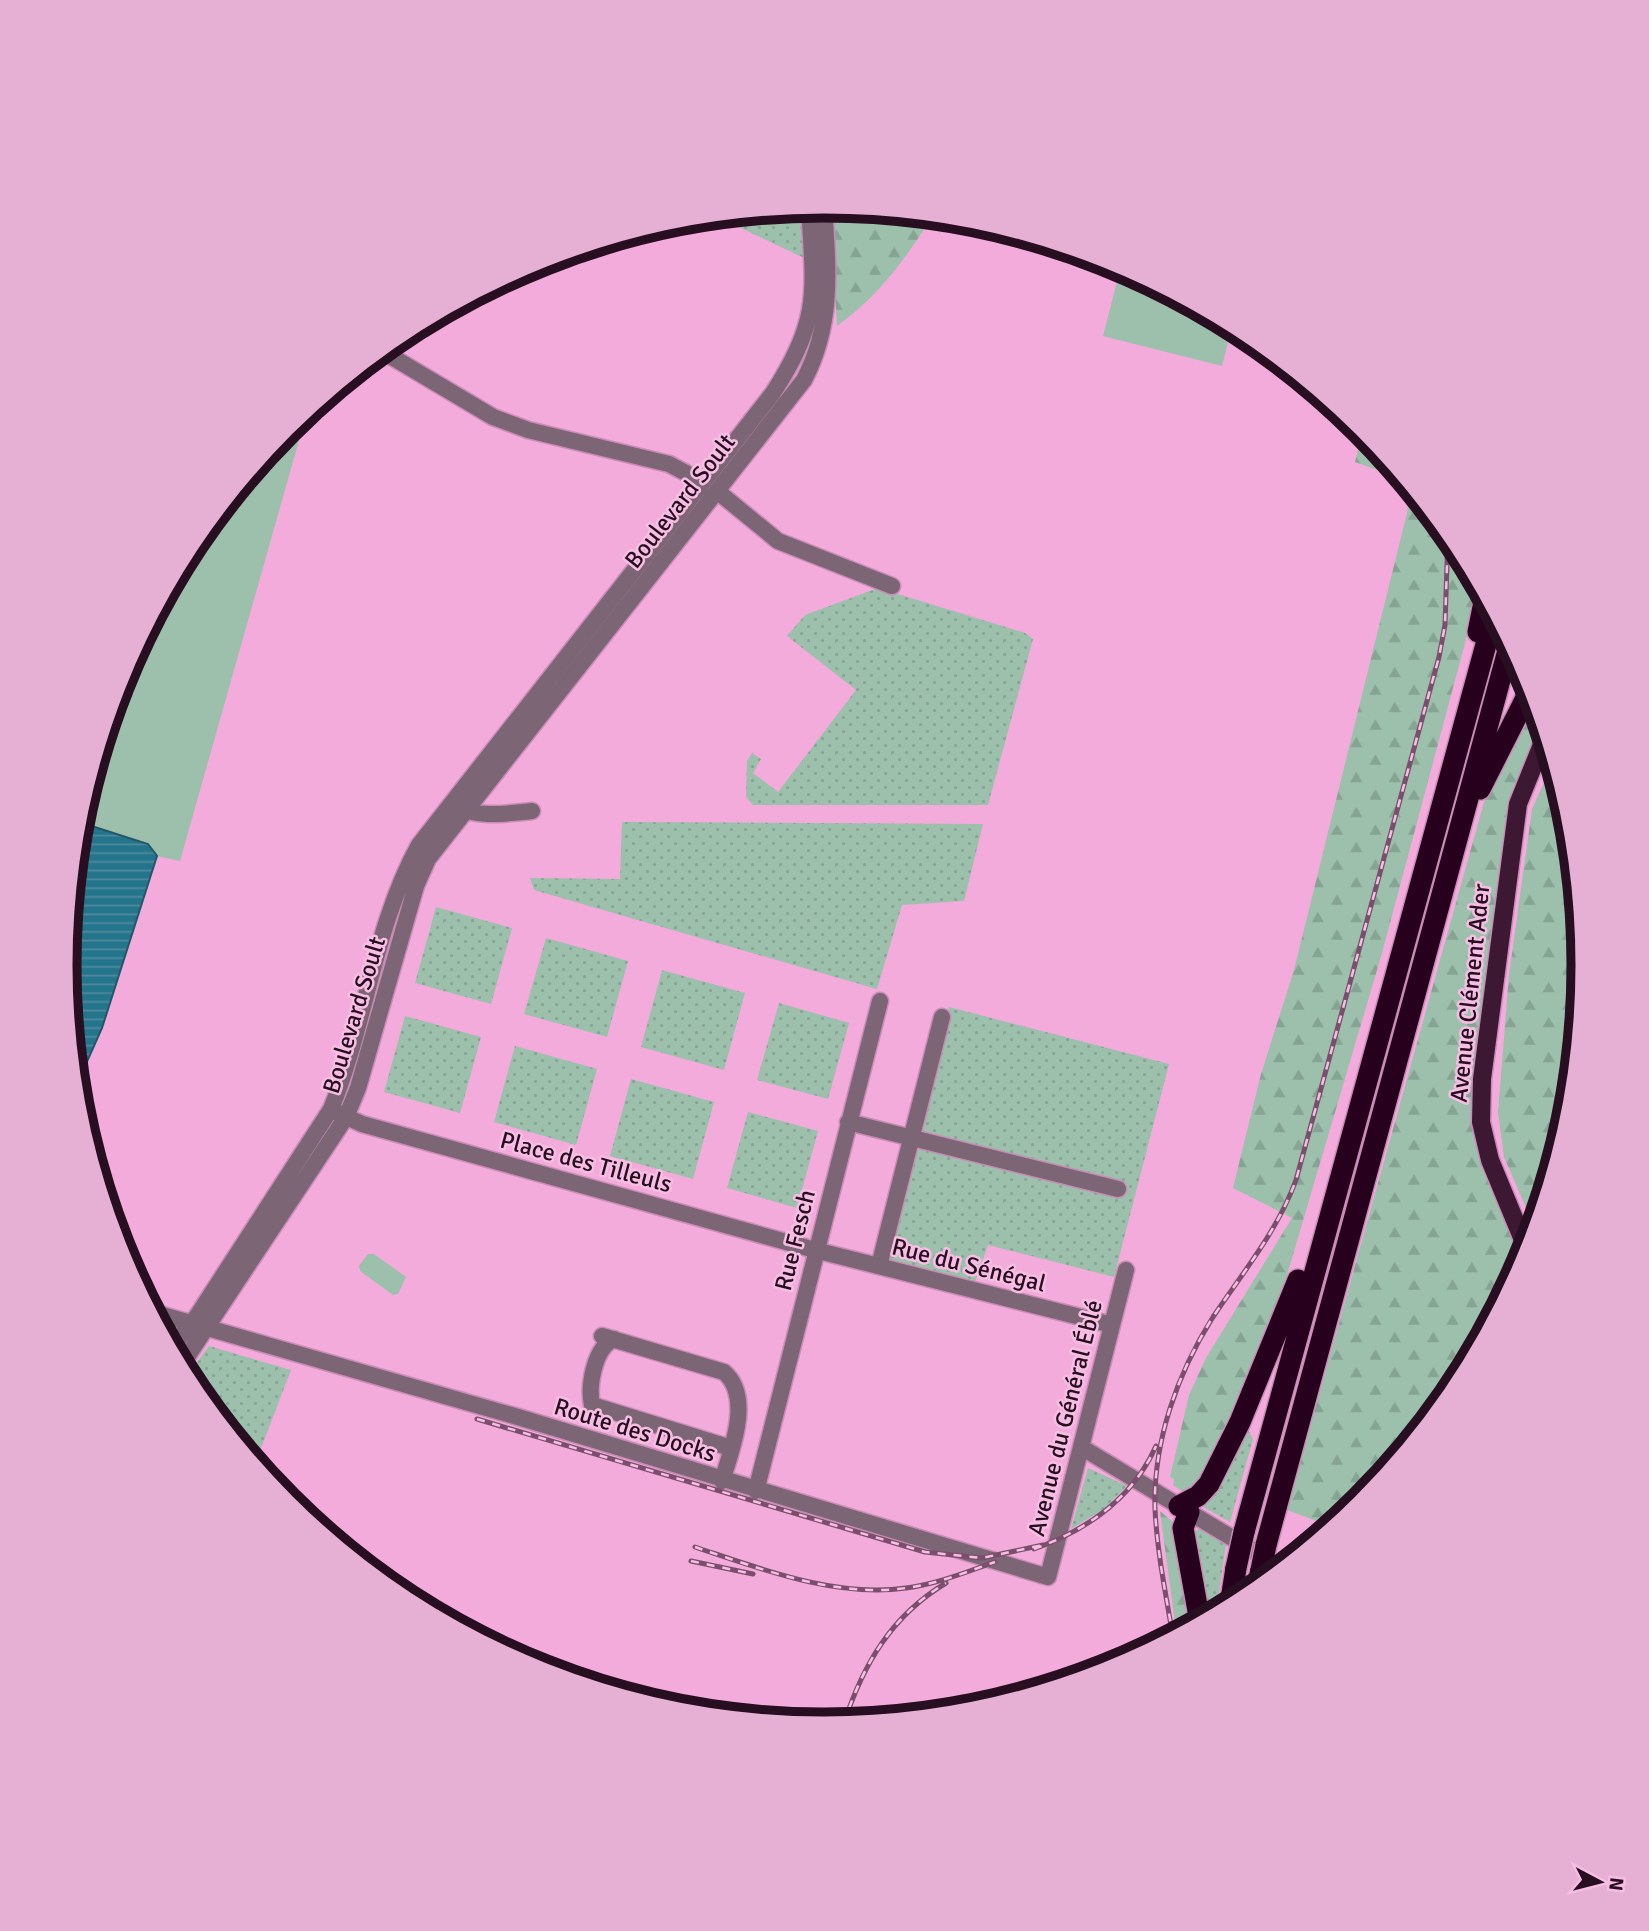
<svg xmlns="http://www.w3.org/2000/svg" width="1649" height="1931" viewBox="0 0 1649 1931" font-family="Signika,sans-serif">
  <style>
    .grass { fill: url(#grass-dots) }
    .forest { fill: url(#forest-firs) }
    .green { fill: #9cc0ab }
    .water { fill: url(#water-rules); stroke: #24566b; stroke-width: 2 }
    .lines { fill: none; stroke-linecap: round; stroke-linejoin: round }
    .minor-casing { stroke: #c98cb6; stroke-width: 19 }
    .major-casing { stroke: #c98cb6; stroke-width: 21 }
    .highway-casing { stroke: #c98cb6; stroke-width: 24 }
    .minor { stroke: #7c6574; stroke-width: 16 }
    .major { stroke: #3d1833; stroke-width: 18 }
    .highway { stroke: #26001d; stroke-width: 21 }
    .rail-casing { stroke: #7a4e6c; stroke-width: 5 }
    .rail { stroke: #f7bee4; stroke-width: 2.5; stroke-dasharray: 8; stroke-linecap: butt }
    .highway-bridge-casing { stroke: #c98cb6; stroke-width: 24; stroke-linecap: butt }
    .highway-bridge { stroke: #26001d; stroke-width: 21 }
    .labels { text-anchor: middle; stroke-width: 5; stroke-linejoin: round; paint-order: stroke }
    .street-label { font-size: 24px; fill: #270e20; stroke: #f7bee4 }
    .rim { fill: none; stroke: #270e20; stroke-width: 9 }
  </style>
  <defs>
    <pattern id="grass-dots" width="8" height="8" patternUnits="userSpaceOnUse" patternTransform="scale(1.75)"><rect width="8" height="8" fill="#9cc0ab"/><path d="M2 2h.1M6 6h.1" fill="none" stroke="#86a493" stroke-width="1.8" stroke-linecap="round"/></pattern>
    <pattern id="forest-firs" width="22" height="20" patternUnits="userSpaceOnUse" patternTransform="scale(1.75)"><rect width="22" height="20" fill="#9cc0ab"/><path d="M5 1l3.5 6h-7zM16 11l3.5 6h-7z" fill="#86a493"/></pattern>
    <pattern id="water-rules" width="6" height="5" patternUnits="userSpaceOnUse" patternTransform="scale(1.75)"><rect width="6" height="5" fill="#23758b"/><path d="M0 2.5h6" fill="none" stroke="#52899a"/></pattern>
  </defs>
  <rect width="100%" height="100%" fill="#f2abdb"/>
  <path class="grass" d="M 802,208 L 804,258 L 716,216 Z
    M 878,588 L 1025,633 L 1033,639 L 988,805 L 753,805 L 746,797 L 747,761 L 752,753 L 761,759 L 753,773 L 778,792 L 856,690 L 787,636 L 805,615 Z
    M 622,822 L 983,824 L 964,901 L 902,905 L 877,989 L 534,890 L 530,878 L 620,879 Z
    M 436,907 L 512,928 L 491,1004 L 415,983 Z
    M 546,938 L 628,961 L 607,1037 L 524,1014 Z
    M 662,970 L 745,993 L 724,1070 L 641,1047 Z
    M 779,1003 L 849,1023 L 828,1099 L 757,1080 Z
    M 949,1007 L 1169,1064 L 1114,1277 L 988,1245 L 974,1285 L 885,1263 Z
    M 405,1016 L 481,1037 L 460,1113 L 384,1092 Z
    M 515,1046 L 597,1069 L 576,1145 L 494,1122 Z
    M 631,1079 L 714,1102 L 693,1179 L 610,1156 Z
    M 748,1112 L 818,1131 L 797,1208 L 727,1188 Z
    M 209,1346 L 291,1370 L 255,1464 L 187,1376 Z
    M 1245,1424 L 1253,1439 L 1230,1522 L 1198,1504 Z
    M 1088,1468 L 1127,1486 L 1104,1509 L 1071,1529 Z
    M 1199,1529 L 1226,1545 L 1216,1613 L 1204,1620 L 1193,1533 Z"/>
  <path class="forest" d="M 830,206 L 933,216 C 905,259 879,296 837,326 Z
    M 1363,430 L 1403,479 L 1355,462 Z
    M 1410,487 C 1436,519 1481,559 1476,602 L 1382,953 L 1272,1326 L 1199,1486 L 1186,1494 L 1173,1485 L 1174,1479 L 1170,1477 L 1189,1395 L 1206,1358 L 1292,1218 L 1233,1188 L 1261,1074 L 1294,970 L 1407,513 Z
    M 1534,698 L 1543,728 L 1514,811 L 1479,1110 L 1484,1161 L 1524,1260 L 1456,1388 L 1361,1503 L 1333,1527 L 1287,1510 L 1484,802 Z
    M 1553,763 L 1570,818 L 1584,966 L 1570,1114 L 1535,1228 L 1504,1157 L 1498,1112 L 1509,975 L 1532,809 Z
    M 1160,1511 L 1175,1524 L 1193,1626 L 1185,1630 L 1185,1627 L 1175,1623 Z"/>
  <path class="green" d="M 1119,274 L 1151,283 L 1232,326 L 1222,366 L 1103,336 Z
    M 307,412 L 180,861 L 157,856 L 148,844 L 79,822 L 123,674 L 193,543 L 288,428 Z
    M 368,1254 L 374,1254 L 406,1277 L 398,1294 L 393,1295 L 360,1271 L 359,1266 Z"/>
  <path class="water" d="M 79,822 L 148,844 L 157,856 L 102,1028 L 85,1066 L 77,1093 L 65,966 Z"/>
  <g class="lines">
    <defs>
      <path id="minor" d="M 382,351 L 493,417 L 528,430 L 669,464 L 686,473 L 700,488
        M 717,491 L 778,541 L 892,586
        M 457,806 C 476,819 510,813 532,811
        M 336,1112 L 362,1124 L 815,1250 L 1112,1325
        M 848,1122 L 1118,1189
        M 879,1266 L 942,1017
        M 152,1312 L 518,1417 L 1048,1577 L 1126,1270
        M 602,1336 L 724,1372 C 753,1397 731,1451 722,1481
        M 614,1339 C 594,1348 588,1386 592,1405 L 731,1448
        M 172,1348 L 197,1316 L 331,1109 C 366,1024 374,926 419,845 L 773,393 C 821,319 814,292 809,207
        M 181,1366 L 346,1117 L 358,1088 L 416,886 L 428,859 L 804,380 C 834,323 828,267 824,206
        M 1081,1447 L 1282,1568
        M 756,1491 L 880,1001"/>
      <path id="major" d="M 1528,1252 L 1490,1160 L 1481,1122 L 1482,1079 L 1518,804 L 1545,737"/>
      <path id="highway" d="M 1478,632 L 1485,597
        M 1480,789 L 1531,688
        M 1179,1506 L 1198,1496 L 1209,1484 L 1240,1422 L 1298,1280
        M 1189,1512 L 1183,1528 L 1200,1622
        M 1244,1532 L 1494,615
        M 1266,1545 L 1510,643
        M 1257,1588 L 1261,1570
        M 1230,1606 L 1236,1568"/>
    </defs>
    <use href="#minor" class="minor-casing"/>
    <use href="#major" class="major-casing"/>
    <use href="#highway" class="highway-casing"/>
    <use href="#minor" class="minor"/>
    <use href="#major" class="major"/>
    <use href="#highway" class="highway"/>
    <defs>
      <path id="rail" d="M 477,1419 L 925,1552 L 982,1558 L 1043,1545
        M 695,1547 C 761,1569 836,1598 906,1588 C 937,1584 966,1572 995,1562
        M 1034,1549 C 1087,1530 1133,1498 1156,1446
        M 691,1561 L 753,1574
        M 1173,1637 C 1166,1595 1157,1552 1155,1509 C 1153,1442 1177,1374 1213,1317 C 1243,1272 1277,1232 1296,1180 L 1439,657 L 1445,625 L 1448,534
        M 844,1723 C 863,1665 891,1616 946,1583"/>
    </defs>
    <use href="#rail" class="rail-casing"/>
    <use href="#rail" class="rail"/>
    <defs>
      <path id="highway-bridge" d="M 1236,1568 L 1244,1532
        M 1261,1570 L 1266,1545"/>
    </defs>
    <use href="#highway-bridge" class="highway-bridge-casing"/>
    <use href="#highway-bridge" class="highway-bridge"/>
  </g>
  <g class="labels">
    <g class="street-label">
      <text transform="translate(680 501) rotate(-52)" y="8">Boulevard Soult</text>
      <text transform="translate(1470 993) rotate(-84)" y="8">Avenue Clément Ader</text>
      <text transform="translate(354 1015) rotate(-73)" y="8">Boulevard Soult</text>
      <text transform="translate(586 1162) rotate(15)" y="8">Place des Tilleuls</text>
      <text transform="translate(795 1240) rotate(-76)" y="8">Rue Fesch</text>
      <text transform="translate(969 1265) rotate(14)" y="8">Rue du Sénégal</text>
      <text transform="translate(1065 1418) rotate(-76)" y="8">Avenue du Général Éblé</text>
      <text transform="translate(635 1430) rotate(17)" y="8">Route des Docks</text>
    </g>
  </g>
  <path d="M0 0H1649V1931H0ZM77 965a747 747 0 1 1 1494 0a747 747 0 1 1-1494 0Z" fill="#e6b0d4" fill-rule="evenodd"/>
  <path class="rim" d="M77 965a747 747 0 1 1 1494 0a747 747 0 1 1-1494 0Z"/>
  <g transform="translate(1600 1882) rotate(97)" stroke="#f7bee4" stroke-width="5" paint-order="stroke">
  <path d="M0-5L12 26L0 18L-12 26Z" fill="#270e20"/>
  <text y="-10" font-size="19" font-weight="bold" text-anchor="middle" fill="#270e20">N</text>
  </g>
</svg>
